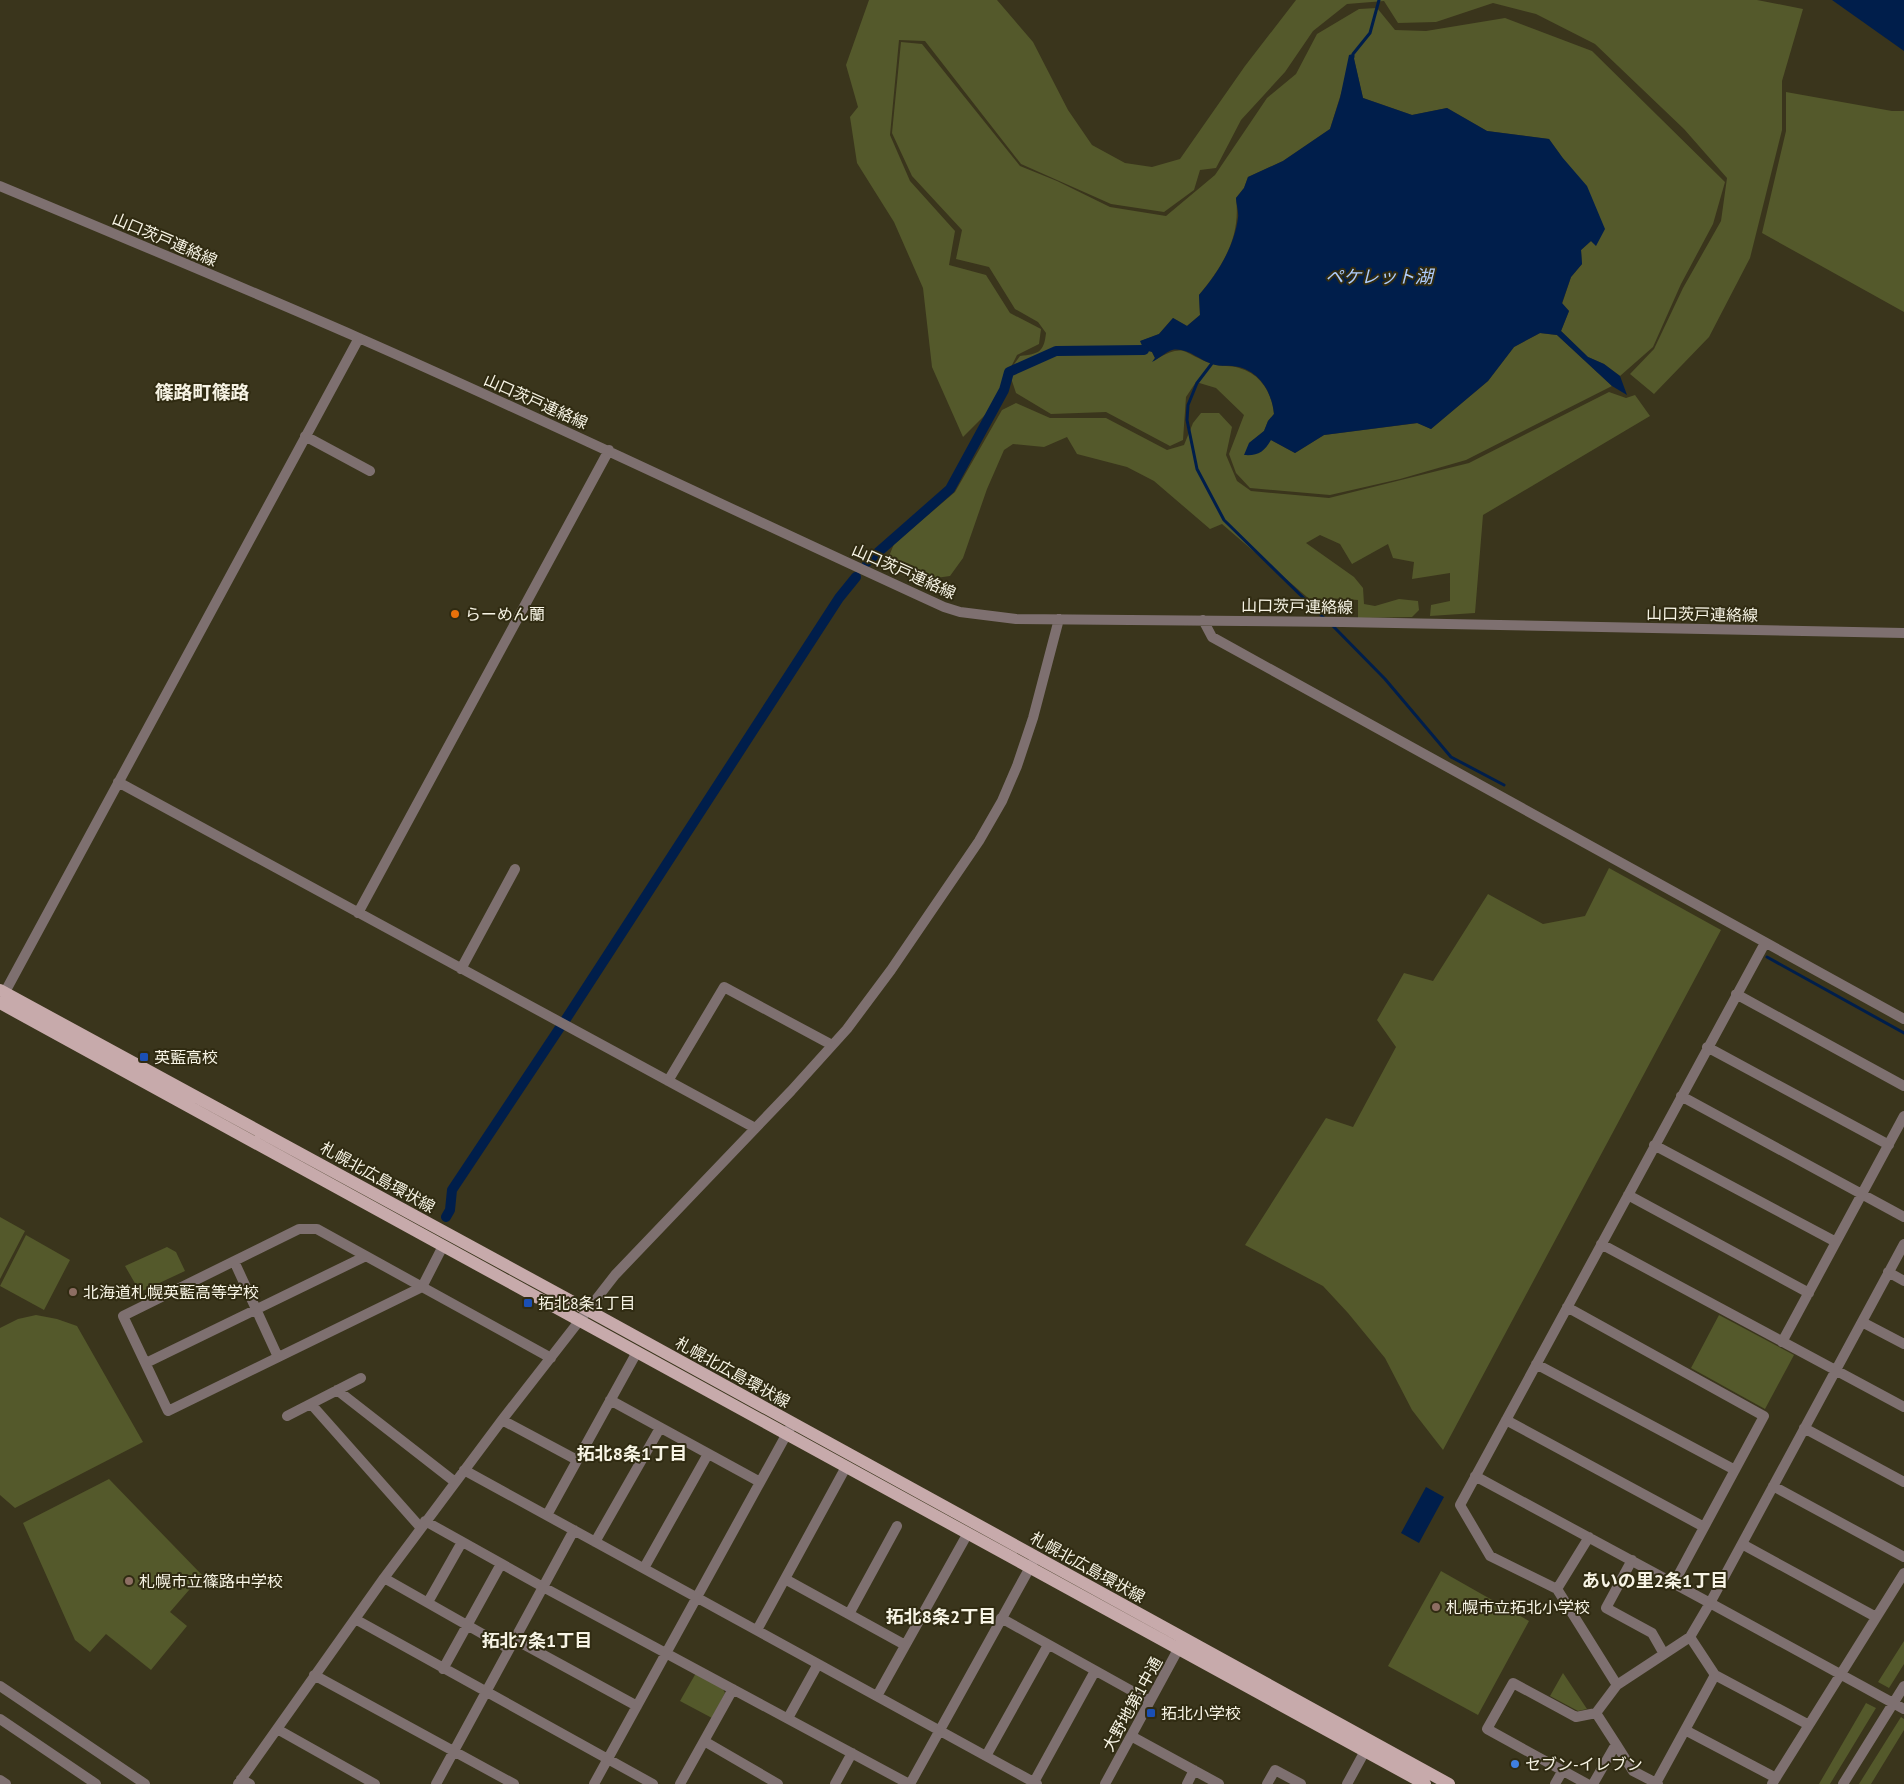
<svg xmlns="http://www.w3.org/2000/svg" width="1904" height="1784" viewBox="0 0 1904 1784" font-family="'PT Sans','Noto Sans JP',sans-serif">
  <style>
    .green { fill: #54592b }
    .water { fill: #001e4b }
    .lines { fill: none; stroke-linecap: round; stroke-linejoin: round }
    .stream { stroke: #001e4b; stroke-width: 3 }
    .canal { stroke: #001e4b; stroke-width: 10 }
    .minor { stroke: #7e7070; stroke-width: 10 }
    .major { stroke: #c7aaab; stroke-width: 12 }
    .food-dot { fill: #e8710a; stroke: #302b12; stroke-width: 2 }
    .transit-dot { fill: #1a4fb4; stroke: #302b12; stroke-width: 2 }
    .education-dot { fill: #8d6e63; stroke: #302b12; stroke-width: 2 }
    .shop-dot { fill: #3f7fe0; stroke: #302b12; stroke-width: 2 }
    .labels { text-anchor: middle; stroke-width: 4; stroke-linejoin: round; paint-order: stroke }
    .street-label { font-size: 16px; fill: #f7f4e5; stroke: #302b12 }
    .poi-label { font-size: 16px; fill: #f7f4e5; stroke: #302b12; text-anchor: start }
    .water-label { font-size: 18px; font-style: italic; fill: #afcdfc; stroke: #302b12 }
    .neighbourhood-label { font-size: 18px; font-weight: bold; fill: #f7f4e5; stroke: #302b12 }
    .quarter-label { font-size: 19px; font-weight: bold; fill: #f7f4e5; stroke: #302b12 }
  </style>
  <rect width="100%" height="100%" fill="#3a351c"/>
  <path class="green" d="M 869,0 L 997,0 L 1033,42 L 1068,110 L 1092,145 L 1125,163 L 1152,167 L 1180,159 L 1245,66 L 1296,0 L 1757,0 L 1803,9 L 1782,81 L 1782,130 L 1750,258 L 1709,337 L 1654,394 L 1630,374 L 1654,349 L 1683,288 L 1721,221 L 1727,178 L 1684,129 L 1595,44 L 1536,14 L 1493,3 L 1436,22 L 1398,23 L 1384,1 L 1347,4 L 1313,31 L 1285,72 L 1241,120 L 1216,168 L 1200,170 L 1194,190 L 1164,212 L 1111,204 L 1021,164 L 925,41 L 899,40 L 890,135 L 910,181 L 955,231 L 949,265 L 986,275 L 1010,313 L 1041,329 L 1039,344 L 1017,355 L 1009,371 L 1020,356 C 1039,354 1044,352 1046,333 L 1038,322 L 1015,309 L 989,267 L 956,259 L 962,230 L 912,176 L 892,133 L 901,42 L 922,44 L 1020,166 L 1057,181 L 1110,207 L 1166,216 L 1215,175 L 1267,98 L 1296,74 L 1317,34 L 1359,9 L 1377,8 L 1395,30 L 1426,31 L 1505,18 L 1592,51 L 1725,182 L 1713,224 L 1681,284 L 1653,347 L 1620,376 L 1604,364 L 1588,357 L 1561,331 L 1569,311 L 1562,304 L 1571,277 L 1582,264 L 1581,250 L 1591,241 L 1596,245 L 1562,157 L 1549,139 L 1487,131 L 1447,108 L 1412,115 L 1363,98 L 1353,55 L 1330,129 L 1283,161 L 1248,177 L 1244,188 L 1236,198 C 1241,237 1223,266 1199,295 L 1200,315 L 1187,326 L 1173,318 L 1159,334 L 1141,341 L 1152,352 L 1155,358 L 1153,361 C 1188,341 1181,354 1213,364 C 1221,367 1231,365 1239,368 C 1261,374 1272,393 1274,414 L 1268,421 L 1264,431 L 1249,443 L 1271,440 L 1295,453 L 1324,435 L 1418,423 L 1431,429 L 1488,381 L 1514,347 L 1540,333 L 1557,335 L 1612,386 L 1466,460 L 1400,479 L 1330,495 L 1250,488 L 1236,473 L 1229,454 L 1244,415 L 1216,388 L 1196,382 L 1186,397 L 1183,440 L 1170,446 L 1106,412 L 1051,414 L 1016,393 L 1009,372 L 988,412 L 963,437 L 932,367 L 923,288 L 894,222 L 857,163 L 850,117 L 858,107 L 846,65 Z
    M 1786,92 L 1892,111 L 1904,111 L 1904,312 L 1762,233 L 1786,131 Z
    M 1609,392 L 1626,398 L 1635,395 L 1650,416 L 1483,515 L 1475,613 L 1430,616 L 1431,605 L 1450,601 L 1450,573 L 1412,579 L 1414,562 L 1393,558 L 1388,544 L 1352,564 L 1340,544 L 1320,535 L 1306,543 L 1354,577 L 1363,588 L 1364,604 L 1375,606 L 1399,599 L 1418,601 L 1419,610 L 1412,617 L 1358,618 L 1358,600 L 1328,598 L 1321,609 L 1222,524 L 1210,529 L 1154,481 L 1127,467 L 1077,454 L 1067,437 L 1044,447 L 1013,444 L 1004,450 L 987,489 L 963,558 L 950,576 L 915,581 L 885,566 L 894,544 L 955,492 L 1002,410 L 1016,403 L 1050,418 L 1106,418 L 1167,450 L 1184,445 L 1193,423 L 1201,413 L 1219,413 L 1232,427 L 1226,455 L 1237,481 L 1251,491 L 1329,498 L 1469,463 Z
    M 1609,868 L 1721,930 L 1443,1450 L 1412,1410 L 1385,1358 L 1348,1313 L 1323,1286 L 1245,1245 L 1326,1118 L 1353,1127 L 1396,1047 L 1377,1020 L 1404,973 L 1433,981 L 1488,894 L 1543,924 L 1585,916 Z
    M 0,1217 L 25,1231 L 0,1279 Z
    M 26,1235 L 70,1260 L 44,1310 L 0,1286 Z
    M 167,1247 L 176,1252 L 185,1271 L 140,1292 L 125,1266 Z
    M 36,1315 L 57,1319 L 77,1326 L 143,1442 L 15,1508 L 0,1495 L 0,1328 L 18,1319 Z
    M 1719,1315 L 1794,1355 L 1765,1409 L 1691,1368 Z
    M 109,1479 L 202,1575 L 170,1612 L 187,1626 L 151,1670 L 106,1634 L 90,1652 L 75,1640 L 23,1523 Z
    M 1441,1571 L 1529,1621 L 1478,1715 L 1388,1666 Z
    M 1904,1641 L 1904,1664 L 1889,1688 L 1878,1682 Z
    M 696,1673 L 723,1689 L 725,1693 L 712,1718 L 680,1701 Z
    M 1563,1673 L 1587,1709 L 1578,1711 L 1550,1696 Z
    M 1866,1703 L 1876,1708 L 1830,1784 L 1819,1784 Z
    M 1901,1717 L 1904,1719 L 1904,1730 L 1871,1784 L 1859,1784 Z"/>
  <path class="water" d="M 1832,0 L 1904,0 L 1904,51 Z
    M 1353,54 L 1363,98 L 1412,115 L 1447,108 L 1487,131 L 1549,139 L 1562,157 L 1587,186 L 1605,229 L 1596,246 L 1591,241 L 1581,250 L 1582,264 L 1571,277 L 1562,303 L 1569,311 L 1561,331 L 1588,357 L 1604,364 L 1620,376 L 1627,395 L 1612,386 L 1557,335 L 1540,333 L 1514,347 L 1488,381 L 1431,429 L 1417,423 L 1324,435 L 1295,453 L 1271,440 C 1264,452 1258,456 1244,455 L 1249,443 L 1264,431 L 1268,421 L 1274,414 C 1272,393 1261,373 1239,367 C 1230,365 1221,367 1212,364 C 1199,360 1187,347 1172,350 C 1166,352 1158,359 1152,362 L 1155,358 L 1152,352 L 1144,350 L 1140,341 L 1159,334 L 1173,318 L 1187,326 L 1200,315 L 1199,295 C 1218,273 1234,247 1238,218 C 1239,212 1236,204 1236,198 L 1244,188 L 1248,177 L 1283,161 L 1330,129 L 1340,98 L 1349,55 Z
    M 1426,1487 L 1444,1497 L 1419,1543 L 1401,1533 Z"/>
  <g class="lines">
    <path class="stream" d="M 1353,57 L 1353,54 L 1370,33 L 1379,0
      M 1213,362 L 1197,383 L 1188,405 L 1187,420 L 1197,469 L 1224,520 L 1326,620
      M 1331,624 L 1385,679 L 1451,757 L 1504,785
      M 1767,957 L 1904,1033"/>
    <path class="canal" d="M 867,562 L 950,489 L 1004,390 L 1009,372 L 1056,351 L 1144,350
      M 566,1019 L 839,598 L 856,577
      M 446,1217 L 450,1210 L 452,1190 L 561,1026"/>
    <path class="minor" d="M 0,186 C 120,236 240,286 359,338 C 555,424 749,518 944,607 L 960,612 L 1016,619 L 1342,622 L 1904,633
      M 305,436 L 370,471
      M 1203,620 L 1212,637 L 1904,1019
      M 118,782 L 755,1128
      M 358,913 L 609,450
      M 461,969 L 515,869
      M 5,992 L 359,338
      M 1736,994 L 1904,1086
      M 1707,1047 L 1889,1145
      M 668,1081 L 724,987 L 832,1045
      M 1681,1096 L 1904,1217
      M 1654,1145 L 1836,1242
      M 1628,1195 L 1809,1293
      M 1601,1244 L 1904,1407
      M 1904,1244 L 1710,1603 L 1904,1709
      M 443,1246 L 422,1287 L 168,1411 L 123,1316 L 299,1229 L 317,1229 L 551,1358
      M 234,1261 L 278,1357
      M 1888,1272 L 1904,1281
      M 1567,1307 L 1764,1416 L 1674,1583
      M 1862,1322 L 1904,1344
      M 1782,1342 L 1904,1116
      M 146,1363 L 366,1256
      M 1536,1364 L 1735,1470
      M 337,1390 L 455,1482
      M 610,1400 L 760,1482
      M 311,1404 L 421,1528
      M 287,1416 L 361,1378
      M 502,1420 L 577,1460
      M 1506,1420 L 1704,1527
      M 1804,1428 L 1904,1482
      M 464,1470 L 1037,1784
      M 1475,1476 L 1710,1603 L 1690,1637 L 1617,1685 L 1596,1713 L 1576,1717 L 1513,1683 L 1487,1729 L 1587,1784
      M 1773,1486 L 1904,1557
      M 547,1515 L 637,1352
      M 425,1521 L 543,1587 L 909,1784
      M 595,1542 L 660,1428
      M 1742,1544 L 1876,1617
      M 1632,1560 L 1606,1608 L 1652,1633 L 1664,1654
      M 644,1568 L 708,1454
      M 384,1578 L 509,1649
      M 785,1579 L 905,1645
      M 1557,1589 L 1589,1537
      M 428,1602 L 462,1542
      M 849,1614 L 897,1526
      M 1001,1618 L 1150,1701
      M 355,1619 L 653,1784
      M 757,1630 L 846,1467
      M 514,1639 L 637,1706
      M 443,1669 L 501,1564
      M 314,1675 L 514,1784
      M 1715,1675 L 1809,1725
      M 1617,1685 L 1557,1589 L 1490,1556 L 1460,1505 L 1765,943
      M 0,1686 L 145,1784
      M 877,1696 L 968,1533
      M 788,1718 L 818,1664
      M 0,1719 L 96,1784
      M 277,1729 L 375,1784
      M 1685,1730 L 1776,1778
      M 1131,1736 L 1219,1784
      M 704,1741 L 778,1784
      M 1616,1744 L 1633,1771 L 1658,1784
      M 986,1756 L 1048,1645
      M 241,1779 L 250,1784
      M 0,1780 L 6,1784
      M 1034,1782 L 1095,1671
      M 1656,1783 L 1715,1675 L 1690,1637
      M 238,1784 L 384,1578 L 502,1420 L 615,1275 L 791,1091 L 847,1029 L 891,970 L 979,841 L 1002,801 L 1017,766 L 1033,718 L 1059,619
      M 436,1784 L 574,1530
      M 594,1784 L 790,1428
      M 680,1784 L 733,1689
      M 835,1784 L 852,1753
      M 910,1784 L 1033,1562
      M 1105,1784 L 1181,1644
      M 1187,1784 L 1194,1770
      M 1267,1784 L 1275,1770 L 1301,1784
      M 1347,1784 L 1365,1751
      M 1555,1784 L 1563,1770
      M 1593,1784 L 1616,1744 L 1596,1713
      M 1772,1784 L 1904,1573
      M 1843,1784 L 1904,1686"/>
    <path class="major" d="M 0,990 L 573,1302 L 1449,1784
      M 0,1003 L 1425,1784"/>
  </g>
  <circle class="food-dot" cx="455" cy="614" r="5"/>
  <g class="transit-dot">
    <rect x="139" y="1052" width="10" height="10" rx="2.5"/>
    <rect x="523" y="1298" width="10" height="10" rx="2.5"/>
    <rect x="1146" y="1708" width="10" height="10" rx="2.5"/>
  </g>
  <g class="education-dot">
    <circle cx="73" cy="1292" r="5"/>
    <circle cx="129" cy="1581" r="5"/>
    <circle cx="1436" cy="1607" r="5"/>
  </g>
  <circle class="shop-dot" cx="1515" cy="1764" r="5"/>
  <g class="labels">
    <g class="street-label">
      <text transform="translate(165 239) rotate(23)" y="6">山口茨戸連絡線</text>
      <text transform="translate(536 401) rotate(24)" y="6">山口茨戸連絡線</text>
      <text transform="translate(904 571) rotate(24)" y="6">山口茨戸連絡線</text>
      <text transform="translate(1297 606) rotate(1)" y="6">山口茨戸連絡線</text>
      <text transform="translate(1702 614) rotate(1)" y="6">山口茨戸連絡線</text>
      <text transform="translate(378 1177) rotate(29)" y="6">札幌北広島環状線</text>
      <text transform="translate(733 1372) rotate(29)" y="6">札幌北広島環状線</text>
      <text transform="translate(1088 1567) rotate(29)" y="6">札幌北広島環状線</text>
      <text transform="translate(1132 1704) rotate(-61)" y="6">大野地第1中通</text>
    </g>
    <g class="poi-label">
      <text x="465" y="620">らーめん蘭</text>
      <text x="154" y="1063">英藍高校</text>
      <text x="83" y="1298">北海道札幌英藍高等学校</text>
      <text x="538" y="1309">拓北8条1丁目</text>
      <text x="139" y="1587">札幌市立篠路中学校</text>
      <text x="1446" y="1613">札幌市立拓北小学校</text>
      <text x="1161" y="1719">拓北小学校</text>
      <text x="1525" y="1770">セブン-イレブン</text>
    </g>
    <g class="water-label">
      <text x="1379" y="283">ペケレット湖</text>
    </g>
    <g class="neighbourhood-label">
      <text x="632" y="1460">拓北8条1丁目</text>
      <text x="1655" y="1587">あいの里2条1丁目</text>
      <text x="941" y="1623">拓北8条2丁目</text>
      <text x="537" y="1647">拓北7条1丁目</text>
    </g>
    <g class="quarter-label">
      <text x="202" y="399">篠路町篠路</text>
    </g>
  </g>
</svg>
